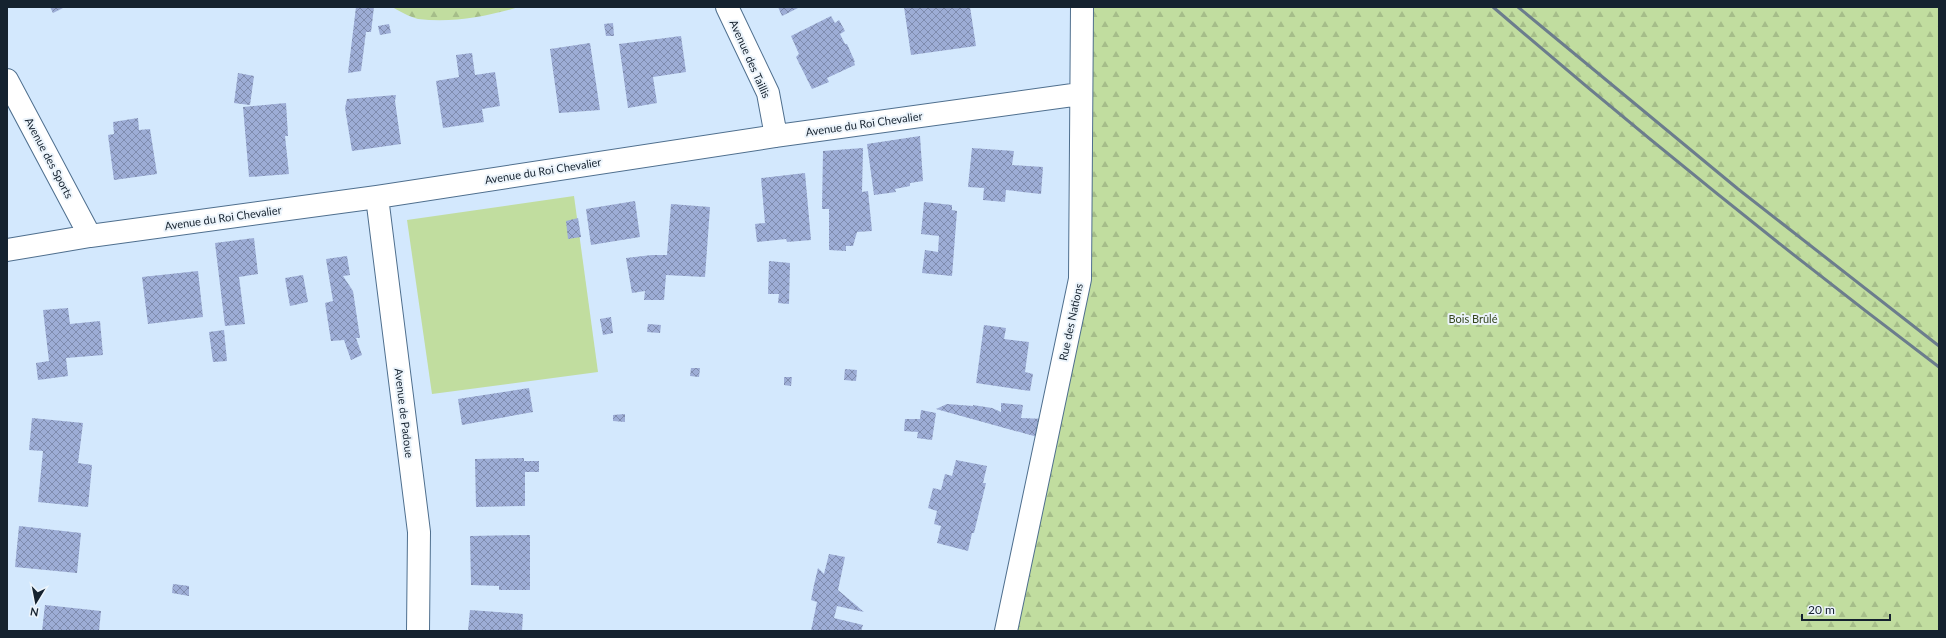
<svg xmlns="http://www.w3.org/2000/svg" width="1946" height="638" viewBox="0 0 1946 638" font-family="Lato,sans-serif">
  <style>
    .forest { fill: url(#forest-firs) }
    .garden { fill: #c1dd9f }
    .building { fill: url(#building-cross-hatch) }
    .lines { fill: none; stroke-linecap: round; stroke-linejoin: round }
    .minor-casing { stroke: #4f6f8e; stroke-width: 24 }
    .minor { stroke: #fff; stroke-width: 22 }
    .rail { stroke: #6c7d8d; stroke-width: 3 }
    .labels { text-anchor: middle; stroke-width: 4; stroke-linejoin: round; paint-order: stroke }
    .street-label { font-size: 11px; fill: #15222f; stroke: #ecf4fb }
    .park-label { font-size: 11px; fill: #35461e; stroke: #ecf4fb }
  </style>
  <defs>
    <pattern id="forest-firs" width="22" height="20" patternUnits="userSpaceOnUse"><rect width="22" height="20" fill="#c1dd9f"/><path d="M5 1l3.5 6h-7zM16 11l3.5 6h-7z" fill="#a5bd89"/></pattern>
    <pattern id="building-cross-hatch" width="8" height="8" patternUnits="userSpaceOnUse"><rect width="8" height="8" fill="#9dadd6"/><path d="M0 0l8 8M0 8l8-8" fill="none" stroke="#7f8cae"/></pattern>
  </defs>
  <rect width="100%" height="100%" fill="#d3e8fd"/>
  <path class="forest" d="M 392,7 L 519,7 C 486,17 452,23 418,19 C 410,17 399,11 392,7 Z
    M 1082,7 L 1939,7 L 1939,631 L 1006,631 L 1078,292 Z"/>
  <path class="garden" d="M 574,196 L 598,372 L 432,394 L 407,220 Z"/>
  <path class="building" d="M 50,7 L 65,7 L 53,13 Z
    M 356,7 L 374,7 L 371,32 L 366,32 L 361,71 L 348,73 Z
    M 778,7 L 800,7 L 782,16 Z
    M 904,7 L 970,7 L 976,46 L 911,55 Z
    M 831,16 L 835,23 L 839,20 L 845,31 L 840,34 L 845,44 L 847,44 L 855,62 L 854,62 L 855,65 L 827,78 L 829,82 L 812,89 L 796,57 L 799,54 L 791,36 Z
    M 613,23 L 614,36 L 606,36 L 604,24 Z
    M 389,24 L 391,33 L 380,35 L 378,26 Z
    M 681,36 L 686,72 L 653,77 L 657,103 L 628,108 L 619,44 Z
    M 590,43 L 600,110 L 559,113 L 550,49 Z
    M 472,53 L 475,75 L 495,72 L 500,106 L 482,109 L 484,122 L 443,128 L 436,81 L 459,77 L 456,55 Z
    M 238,73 L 254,76 L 250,105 L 234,103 Z
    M 396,95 L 395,101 L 401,144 L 352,151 L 345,108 L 347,99 Z
    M 286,103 L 288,136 L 285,136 L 289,174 L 249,177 L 243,107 Z
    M 138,118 L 139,130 L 150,129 L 157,174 L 114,180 L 108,135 L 114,134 L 113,122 Z
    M 920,136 L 923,181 L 910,183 L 910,186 L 895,189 L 896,192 L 874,195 L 867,144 Z
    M 863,148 L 862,192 L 868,191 L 872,231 L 857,232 L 853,246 L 846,246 L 846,251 L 829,250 L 829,209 L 822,209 L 823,151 Z
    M 972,148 L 1014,151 L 1012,165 L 1043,167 L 1041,194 L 1006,190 L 1005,202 L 983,200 L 984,188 L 968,187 Z
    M 805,173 L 811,240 L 787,242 L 786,239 L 757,242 L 755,224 L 765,223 L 761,178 Z
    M 635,201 L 640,237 L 591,245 L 586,209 Z
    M 924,202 L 952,205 L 952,210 L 957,211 L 952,276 L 922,273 L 925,250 L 938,252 L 939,236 L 921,234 Z
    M 671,204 L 710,207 L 705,277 L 666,275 L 664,300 L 644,300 L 645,291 L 632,293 L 626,258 L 652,255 L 667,255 Z
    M 578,218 L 581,237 L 568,239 L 566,221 Z
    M 254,238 L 258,274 L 239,277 L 245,324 L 225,326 L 215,243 Z
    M 347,256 L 350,275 L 343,276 L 353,291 L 360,338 L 356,338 L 362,355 L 351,360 L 344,340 L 331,341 L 325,303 L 333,301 L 326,259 Z
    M 769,261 L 790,263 L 789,304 L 778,303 L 779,294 L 768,294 Z
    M 198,271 L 203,317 L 148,324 L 142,277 Z
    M 303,275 L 308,302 L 290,306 L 285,278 Z
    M 68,308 L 70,324 L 100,321 L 103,355 L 66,358 L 68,376 L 38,380 L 36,363 L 49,361 L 43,310 Z
    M 611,317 L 613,333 L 603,335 L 600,319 Z
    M 648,324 L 661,325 L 660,333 L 647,332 Z
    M 984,325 L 1006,328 L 1004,339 L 1029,342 L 1025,372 L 1033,374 L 1030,391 L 976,383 Z
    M 224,330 L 227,361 L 213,362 L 209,332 Z
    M 691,368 L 700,368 L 699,377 L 690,376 Z
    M 845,369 L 857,370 L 856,381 L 844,380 Z
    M 784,377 L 792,377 L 791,386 L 784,385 Z
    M 529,388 L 533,412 L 462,425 L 458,399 Z
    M 1001,403 L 1023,405 L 1021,418 L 1046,419 L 1041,438 L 936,409 L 947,404 L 973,406 L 973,405 L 992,408 L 1001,412 Z
    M 921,410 L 936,413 L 932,440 L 917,438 L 918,432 L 904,431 L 905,419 L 920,419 Z
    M 625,414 L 625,422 L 613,421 L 613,415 Z
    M 32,418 L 83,423 L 78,463 L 92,465 L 88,507 L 38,502 L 43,451 L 29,450 Z
    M 524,458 L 524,461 L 539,461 L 539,472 L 525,472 L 525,506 L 476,507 L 475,459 Z
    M 956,460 L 987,466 L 983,483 L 986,483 L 974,533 L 972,533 L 968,551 L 937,543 L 941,526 L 934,524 L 937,511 L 928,508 L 933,488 L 941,490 L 945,474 L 952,476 Z
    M 19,526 L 81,533 L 77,573 L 15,567 Z
    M 530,535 L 530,590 L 499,590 L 499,586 L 471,585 L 470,536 Z
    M 829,554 L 845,557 L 838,590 L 864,612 L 837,606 L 834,618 L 863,625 L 861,631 L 811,631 L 817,602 L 811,600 L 814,585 L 818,568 L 824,574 Z
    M 173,584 L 189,586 L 189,596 L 172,593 Z
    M 45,605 L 101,611 L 99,631 L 42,631 Z
    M 470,610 L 523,614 L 522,631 L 468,631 Z"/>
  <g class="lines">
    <defs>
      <path id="minor" d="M 727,7 L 768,93 L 776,136
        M 7,80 L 90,236
        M 377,197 L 419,532 L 418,631
        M 7,250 L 90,236 L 377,197 L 776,136 L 1080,94
        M 1006,631 L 1080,279 L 1082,7"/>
    </defs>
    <use href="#minor" class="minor-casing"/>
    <use href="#minor" class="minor"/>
    <path class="rail" d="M 1493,7 C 1638,132 1787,252 1939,367
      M 1518,7 L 1738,189 L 1939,346"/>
  </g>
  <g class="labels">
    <g class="street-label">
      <text transform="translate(750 59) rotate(66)" y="4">Avenue des Taillis</text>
      <text transform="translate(864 124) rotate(-8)" y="4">Avenue du Roi Chevalier</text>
      <text transform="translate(49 158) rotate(62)" y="4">Avenue des Sports</text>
      <text transform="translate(543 171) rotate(-9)" y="4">Avenue du Roi Chevalier</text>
      <text transform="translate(223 218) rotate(-8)" y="4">Avenue du Roi Chevalier</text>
      <text transform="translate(1071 322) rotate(-78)" y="4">Rue des Nations</text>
      <text transform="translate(404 413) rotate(83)" y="4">Avenue de Padoue</text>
    </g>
    <g class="park-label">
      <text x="1473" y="323">Bois Brûlé</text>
    </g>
  </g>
  <rect width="1946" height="638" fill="none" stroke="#15222f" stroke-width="16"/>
  <g transform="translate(36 602) rotate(190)" stroke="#ecf4fb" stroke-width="3" paint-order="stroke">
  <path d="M0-3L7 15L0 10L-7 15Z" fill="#15222f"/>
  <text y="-6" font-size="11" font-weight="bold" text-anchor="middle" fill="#15222f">N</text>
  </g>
  <path d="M1802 614v6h88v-6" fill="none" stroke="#15222f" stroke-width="2"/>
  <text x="1808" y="614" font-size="12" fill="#15222f" stroke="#ecf4fb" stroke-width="3" paint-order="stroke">20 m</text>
</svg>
